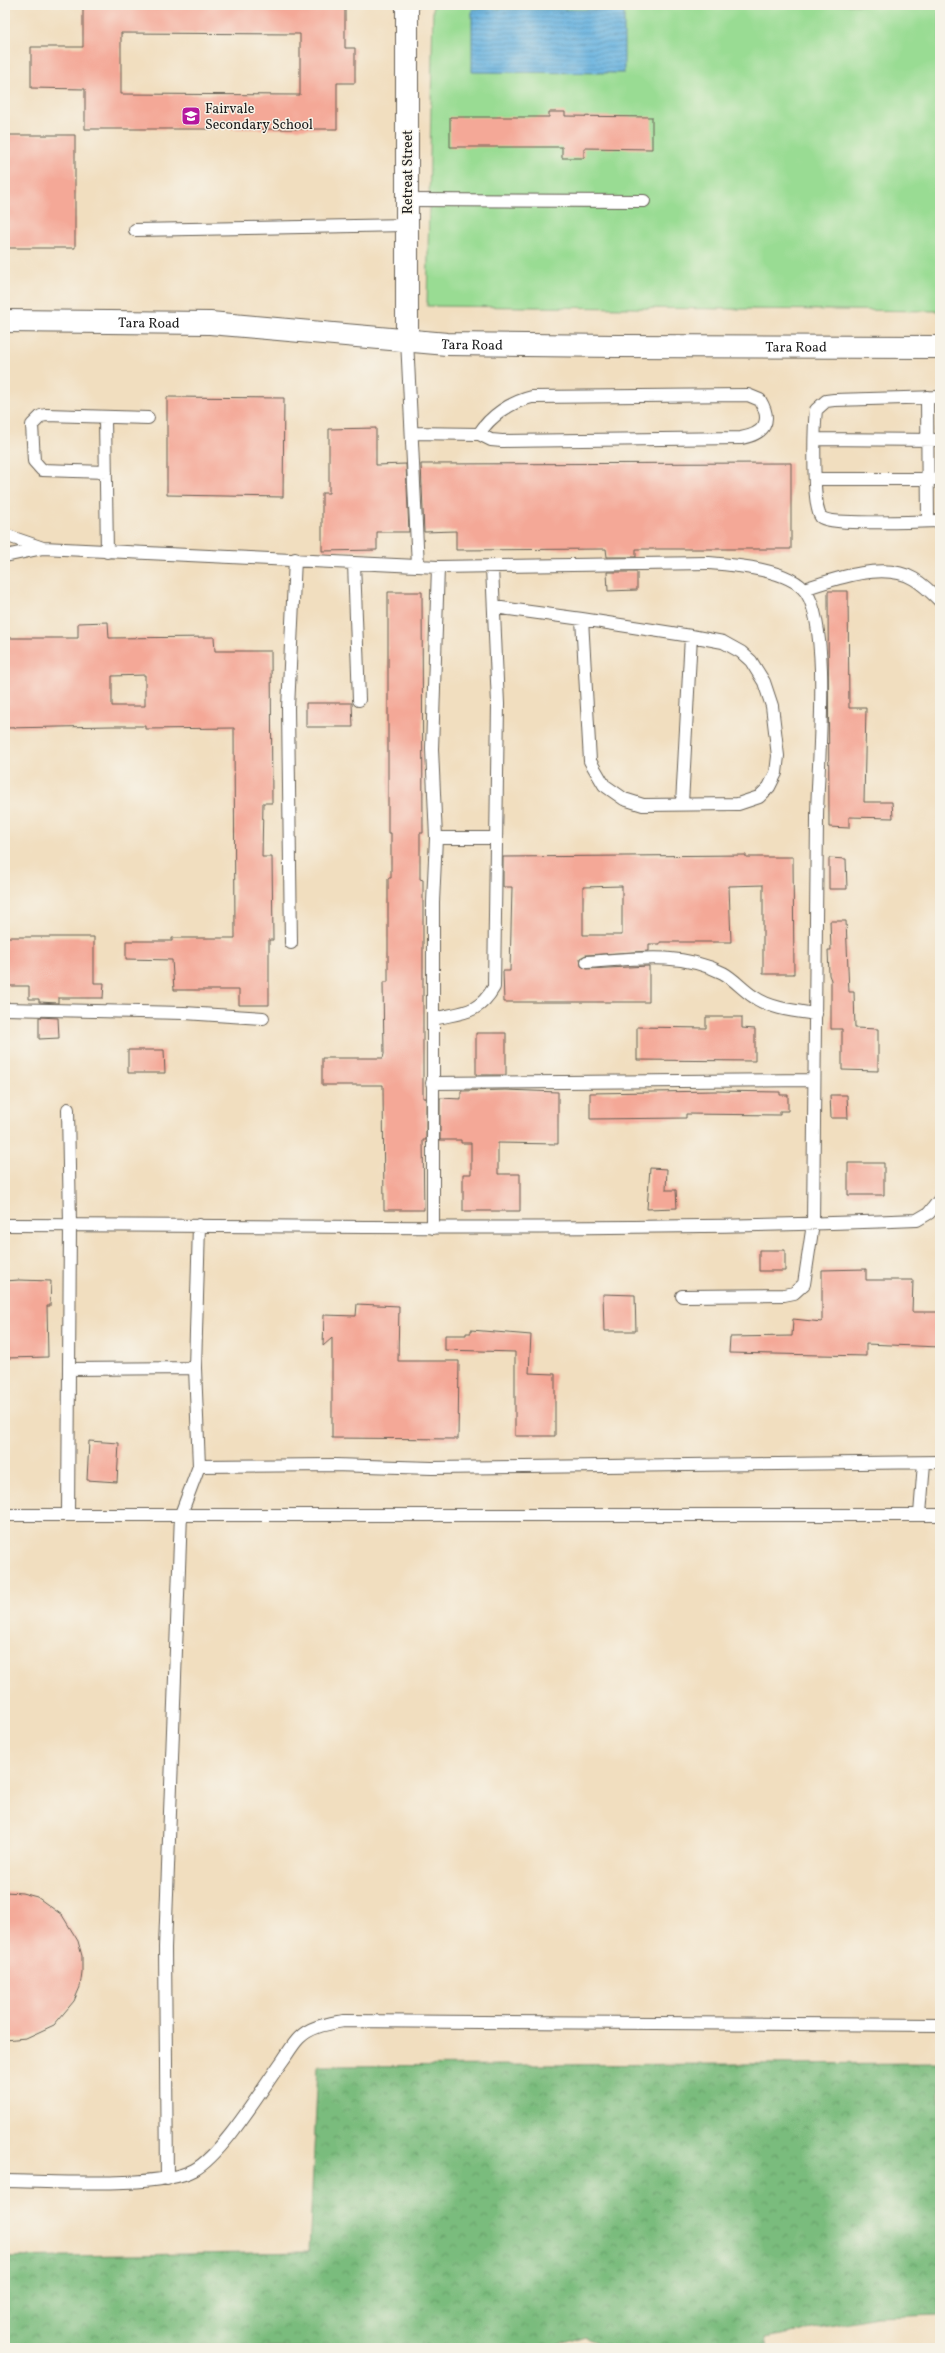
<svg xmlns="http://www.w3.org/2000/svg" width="945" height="2353" viewBox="0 0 945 2353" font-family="Vollkorn,serif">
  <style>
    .forest { fill: url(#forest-crowns); stroke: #4b6c4c }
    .garden { fill: #99dc93; stroke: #5a7c58 }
    .water { fill: url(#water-rules); stroke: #42687e }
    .building { fill: #f4a897; fill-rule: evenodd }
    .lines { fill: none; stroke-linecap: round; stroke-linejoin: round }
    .service-casing { stroke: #676055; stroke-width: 14 }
    .minor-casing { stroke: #676055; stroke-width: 24 }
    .tertiary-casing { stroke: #676055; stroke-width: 24 }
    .service { stroke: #fff; stroke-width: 12 }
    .minor { stroke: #fff; stroke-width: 22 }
    .tertiary { stroke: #fff; stroke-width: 22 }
    .labels { text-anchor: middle; stroke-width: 3; stroke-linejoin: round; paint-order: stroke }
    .poi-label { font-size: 14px; fill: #1c1c1c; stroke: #f7f3e8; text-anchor: start }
    .street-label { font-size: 14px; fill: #1c1c1c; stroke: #f7f3e8 }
  </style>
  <defs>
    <pattern id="forest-crowns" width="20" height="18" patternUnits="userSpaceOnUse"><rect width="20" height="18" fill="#7abc7d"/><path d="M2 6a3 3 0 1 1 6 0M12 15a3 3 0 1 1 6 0" fill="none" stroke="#639866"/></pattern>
    <pattern id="water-rules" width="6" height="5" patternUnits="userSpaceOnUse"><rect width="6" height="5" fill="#67b3e0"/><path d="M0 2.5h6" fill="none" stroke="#5491b5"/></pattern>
  </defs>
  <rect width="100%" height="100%" fill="#f7f3e8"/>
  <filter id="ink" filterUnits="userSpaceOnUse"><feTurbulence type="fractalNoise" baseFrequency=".025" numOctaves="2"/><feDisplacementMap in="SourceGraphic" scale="8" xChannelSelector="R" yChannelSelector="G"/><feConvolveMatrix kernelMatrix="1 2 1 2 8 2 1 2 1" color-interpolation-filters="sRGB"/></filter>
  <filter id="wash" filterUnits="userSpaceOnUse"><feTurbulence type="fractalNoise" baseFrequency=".012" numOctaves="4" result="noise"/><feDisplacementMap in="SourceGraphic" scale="16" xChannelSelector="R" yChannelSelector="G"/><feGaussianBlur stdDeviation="0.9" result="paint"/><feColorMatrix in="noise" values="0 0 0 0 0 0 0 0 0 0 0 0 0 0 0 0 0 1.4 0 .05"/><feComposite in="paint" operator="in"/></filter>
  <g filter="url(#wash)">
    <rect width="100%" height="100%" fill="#f1debf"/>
    <path class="forest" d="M 940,2063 L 940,2315 L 877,2317 L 765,2338 L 767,2348 L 607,2348 L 586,2336 L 550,2348 L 5,2348 L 5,2257 L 309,2252 L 318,2066 Z"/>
    <path class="garden" d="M 433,5 L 940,5 L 940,311 L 427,306 Z"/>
    <path class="water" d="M 472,9 L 624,10 L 624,73 L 472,72 Z"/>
    <g id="blocks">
      <path class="building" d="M 83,5 L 345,5 L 345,48 L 355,48 L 355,83 L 337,83 L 337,129 L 85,129 L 85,89 L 31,88 L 31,47 L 83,47 ZM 121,33 L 300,34 L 300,95 L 121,94 Z
        M 549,112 L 565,112 L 565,116 L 652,117 L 652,149 L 584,148 L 584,158 L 562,158 L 562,147 L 450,147 L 450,117 L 549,117 Z
        M 5,135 L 75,135 L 75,248 L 5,248 Z
        M 167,397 L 284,398 L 283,497 L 167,495 Z
        M 376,428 L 376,465 L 406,464 L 409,532 L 377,532 L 377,550 L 322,551 L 322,493 L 329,493 L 329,429 Z
        M 791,463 L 791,549 L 636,549 L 636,557 L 607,557 L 606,549 L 456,550 L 456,531 L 424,532 L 421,464 Z
        M 607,572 L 637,572 L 637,590 L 608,591 Z
        M 828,591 L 848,591 L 849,708 L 866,708 L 864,802 L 892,802 L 893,818 L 849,817 L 849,828 L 829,827 Z
        M 388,592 L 422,592 L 423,833 L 420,833 L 420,879 L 423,880 L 423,1098 L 426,1098 L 426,1140 L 423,1140 L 424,1210 L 384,1210 L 383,1085 L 322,1085 L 322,1058 L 383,1058 L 384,1054 L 383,982 L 388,982 L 388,878 L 391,878 L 391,833 L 388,833 Z
        M 108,622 L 109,638 L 214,637 L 215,651 L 271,651 L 272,803 L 263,803 L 262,857 L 272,857 L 273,940 L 269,940 L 269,1005 L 239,1005 L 239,990 L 174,990 L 172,960 L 126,959 L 126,941 L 172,941 L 172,938 L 235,938 L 234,728 L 145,729 L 145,726 L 112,726 L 5,728 L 5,638 L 78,638 L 78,623 ZM 145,675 L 145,706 L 112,706 L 112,676 Z
        M 306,703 L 352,703 L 353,727 L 306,727 Z
        M 746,855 L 746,857 L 793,857 L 794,974 L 763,974 L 763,885 L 729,886 L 731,942 L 660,942 L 660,944 L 649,944 L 649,951 L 586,955 L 580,958 L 581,966 L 587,969 L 649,966 L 649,1002 L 504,1002 L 503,971 L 510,971 L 512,887 L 503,887 L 503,857 ZM 622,886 L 622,935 L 583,935 L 583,887 Z
        M 829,858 L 846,859 L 847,889 L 829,889 Z
        M 830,921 L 846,921 L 849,992 L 854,992 L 855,1028 L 878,1029 L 878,1071 L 842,1070 L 842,1029 L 831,1029 L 831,980 L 829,975 L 828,950 L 831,950 Z
        M 5,937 L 94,937 L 94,983 L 104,983 L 103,998 L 58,998 L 58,1003 L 39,1002 L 39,999 L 29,999 L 29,986 L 5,986 Z
        M 39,1017 L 58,1018 L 59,1038 L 39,1039 Z
        M 706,1017 L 742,1017 L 742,1028 L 755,1029 L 755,1061 L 637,1060 L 637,1027 L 706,1028 Z
        M 476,1033 L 506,1033 L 506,1075 L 476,1075 Z
        M 128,1050 L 164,1050 L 165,1073 L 128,1073 Z
        M 506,1090 L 558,1092 L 558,1144 L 498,1143 L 498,1174 L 520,1174 L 520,1211 L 463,1211 L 463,1174 L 471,1174 L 471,1143 L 461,1143 L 461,1140 L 440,1140 L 440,1098 L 461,1099 L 461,1091 Z
        M 715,1091 L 780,1092 L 780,1095 L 788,1095 L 788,1111 L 780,1111 L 780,1115 L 686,1114 L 686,1118 L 590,1119 L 590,1093 Z
        M 830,1095 L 847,1095 L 848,1118 L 831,1118 Z
        M 848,1163 L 884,1163 L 884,1195 L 848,1195 Z
        M 650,1168 L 667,1169 L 666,1190 L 676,1190 L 677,1208 L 647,1209 Z
        M 759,1250 L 785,1250 L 785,1271 L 759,1271 Z
        M 866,1269 L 866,1280 L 913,1280 L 912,1312 L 940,1312 L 940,1347 L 866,1344 L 866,1356 L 729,1353 L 730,1337 L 792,1336 L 793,1319 L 822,1322 L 822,1270 Z
        M 19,1280 L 51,1281 L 50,1306 L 47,1306 L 48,1357 L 5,1358 L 5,1281 Z
        M 603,1294 L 635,1295 L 636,1331 L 604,1331 Z
        M 357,1304 L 399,1306 L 398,1361 L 459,1361 L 458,1439 L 332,1438 L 332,1338 L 323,1346 L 324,1315 L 356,1316 Z
        M 471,1330 L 531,1335 L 529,1373 L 555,1374 L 555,1436 L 515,1436 L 515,1352 L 445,1350 L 445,1335 L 466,1335 L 466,1333 L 471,1333 Z
        M 89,1441 L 119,1443 L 117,1482 L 87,1480 Z
        M 5,1892 L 22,1893 L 37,1897 L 62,1915 L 78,1941 L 82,1956 L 82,1972 L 80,1987 L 74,2001 L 54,2025 L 26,2038 L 5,2040 Z"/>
    </g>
  </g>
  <g filter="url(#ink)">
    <use href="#blocks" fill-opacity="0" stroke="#676055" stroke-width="1"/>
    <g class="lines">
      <defs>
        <path id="service" d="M 407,200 L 644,201
          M 135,230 L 407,225
          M 407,340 L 418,566
          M 927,397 L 928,521
          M 940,397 L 834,400 L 826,401 L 816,410 C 814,427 812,507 821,517 C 830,526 922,521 940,521
          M 105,418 L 107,552
          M 412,433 L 479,434 L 491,440 L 502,441 L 741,438 C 764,434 773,422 760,400 L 748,395 L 532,397 C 511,402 490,416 479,434
          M 815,439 L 940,440
          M 106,472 L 42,470 L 34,461 L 32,425 L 41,416 L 46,415 L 148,418
          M 816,479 L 940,479
          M 5,535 L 43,548
          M 5,556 L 43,548 L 438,567 L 708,563 C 734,565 790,569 806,592 C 832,631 817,768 817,819 C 815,954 814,1089 813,1224 L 804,1284 L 794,1293 L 784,1295 L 682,1296
          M 354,563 L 359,700
          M 804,589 C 834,579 884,561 914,579 C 924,585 932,593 940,601
          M 494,607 L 582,619 L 691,636 L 723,642 L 741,652 L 751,661 L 764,682 L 772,706 L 778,756 L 776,773 L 769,787 L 759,797 L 738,804 L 643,805 L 624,799 L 604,785 L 590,761 L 582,619
          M 682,804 L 691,636
          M 436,838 L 495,838
          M 291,943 L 288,708 L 295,559
          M 587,962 C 633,959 680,951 723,973 C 734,979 743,990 754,997 C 771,1009 796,1011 816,1014
          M 5,1009 L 184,1013 L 263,1018
          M 433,1019 C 462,1012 478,1015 494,987 L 498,704 L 492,567
          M 432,1083 L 814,1080
          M 68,1109 L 70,1225 L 68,1515
          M 5,1225 C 309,1225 613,1233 917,1220 L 929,1213 L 940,1199
          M 433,1228 L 433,902 L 436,838 L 432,749 L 438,567
          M 69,1369 L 195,1368
          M 199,1466 L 334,1465 L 432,1468 L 940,1462
          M 920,1514 L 924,1463
          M 5,1515 L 940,1515
          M 167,2179 L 165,1948 L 181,1514 L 199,1466 L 195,1368 L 199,1225
          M 5,2181 C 49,2181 159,2189 194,2170 C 223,2154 262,2089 283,2060 C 288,2053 293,2044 299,2038 C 311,2026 328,2024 343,2021 L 940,2025"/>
        <path id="minor" d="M 407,340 L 407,5"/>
        <g id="tertiary">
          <path id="s1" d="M 5,321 L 210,323 L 447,344 L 617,346 L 940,347"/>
        </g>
      </defs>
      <use href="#service" class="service-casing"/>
      <use href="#minor" class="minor-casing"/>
      <use href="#tertiary" class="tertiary-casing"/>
      <use href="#service" class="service"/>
      <use href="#minor" class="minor"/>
      <use href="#tertiary" class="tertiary"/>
    </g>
  </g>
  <defs>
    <symbol id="school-square" viewBox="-11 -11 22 22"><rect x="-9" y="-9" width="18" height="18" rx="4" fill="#b5179e" stroke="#f7f3e8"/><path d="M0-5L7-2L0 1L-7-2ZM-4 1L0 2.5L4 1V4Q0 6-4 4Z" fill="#fff"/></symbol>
  </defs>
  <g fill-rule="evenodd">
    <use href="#school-square" x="180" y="105" width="22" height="22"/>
  </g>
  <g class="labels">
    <g class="poi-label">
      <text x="205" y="113">Fairvale<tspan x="205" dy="16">Secondary School</tspan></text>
    </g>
    <g class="street-label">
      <text transform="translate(407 172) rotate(-90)" y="5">Retreat Street</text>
      <text dy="5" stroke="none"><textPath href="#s1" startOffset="144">Tara Road</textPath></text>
      <text dy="5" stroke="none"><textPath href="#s1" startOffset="468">Tara Road</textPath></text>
      <text dy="5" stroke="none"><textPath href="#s1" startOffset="792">Tara Road</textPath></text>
    </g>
  </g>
  <rect width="945" height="2353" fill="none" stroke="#f7f3e8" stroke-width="20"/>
</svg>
